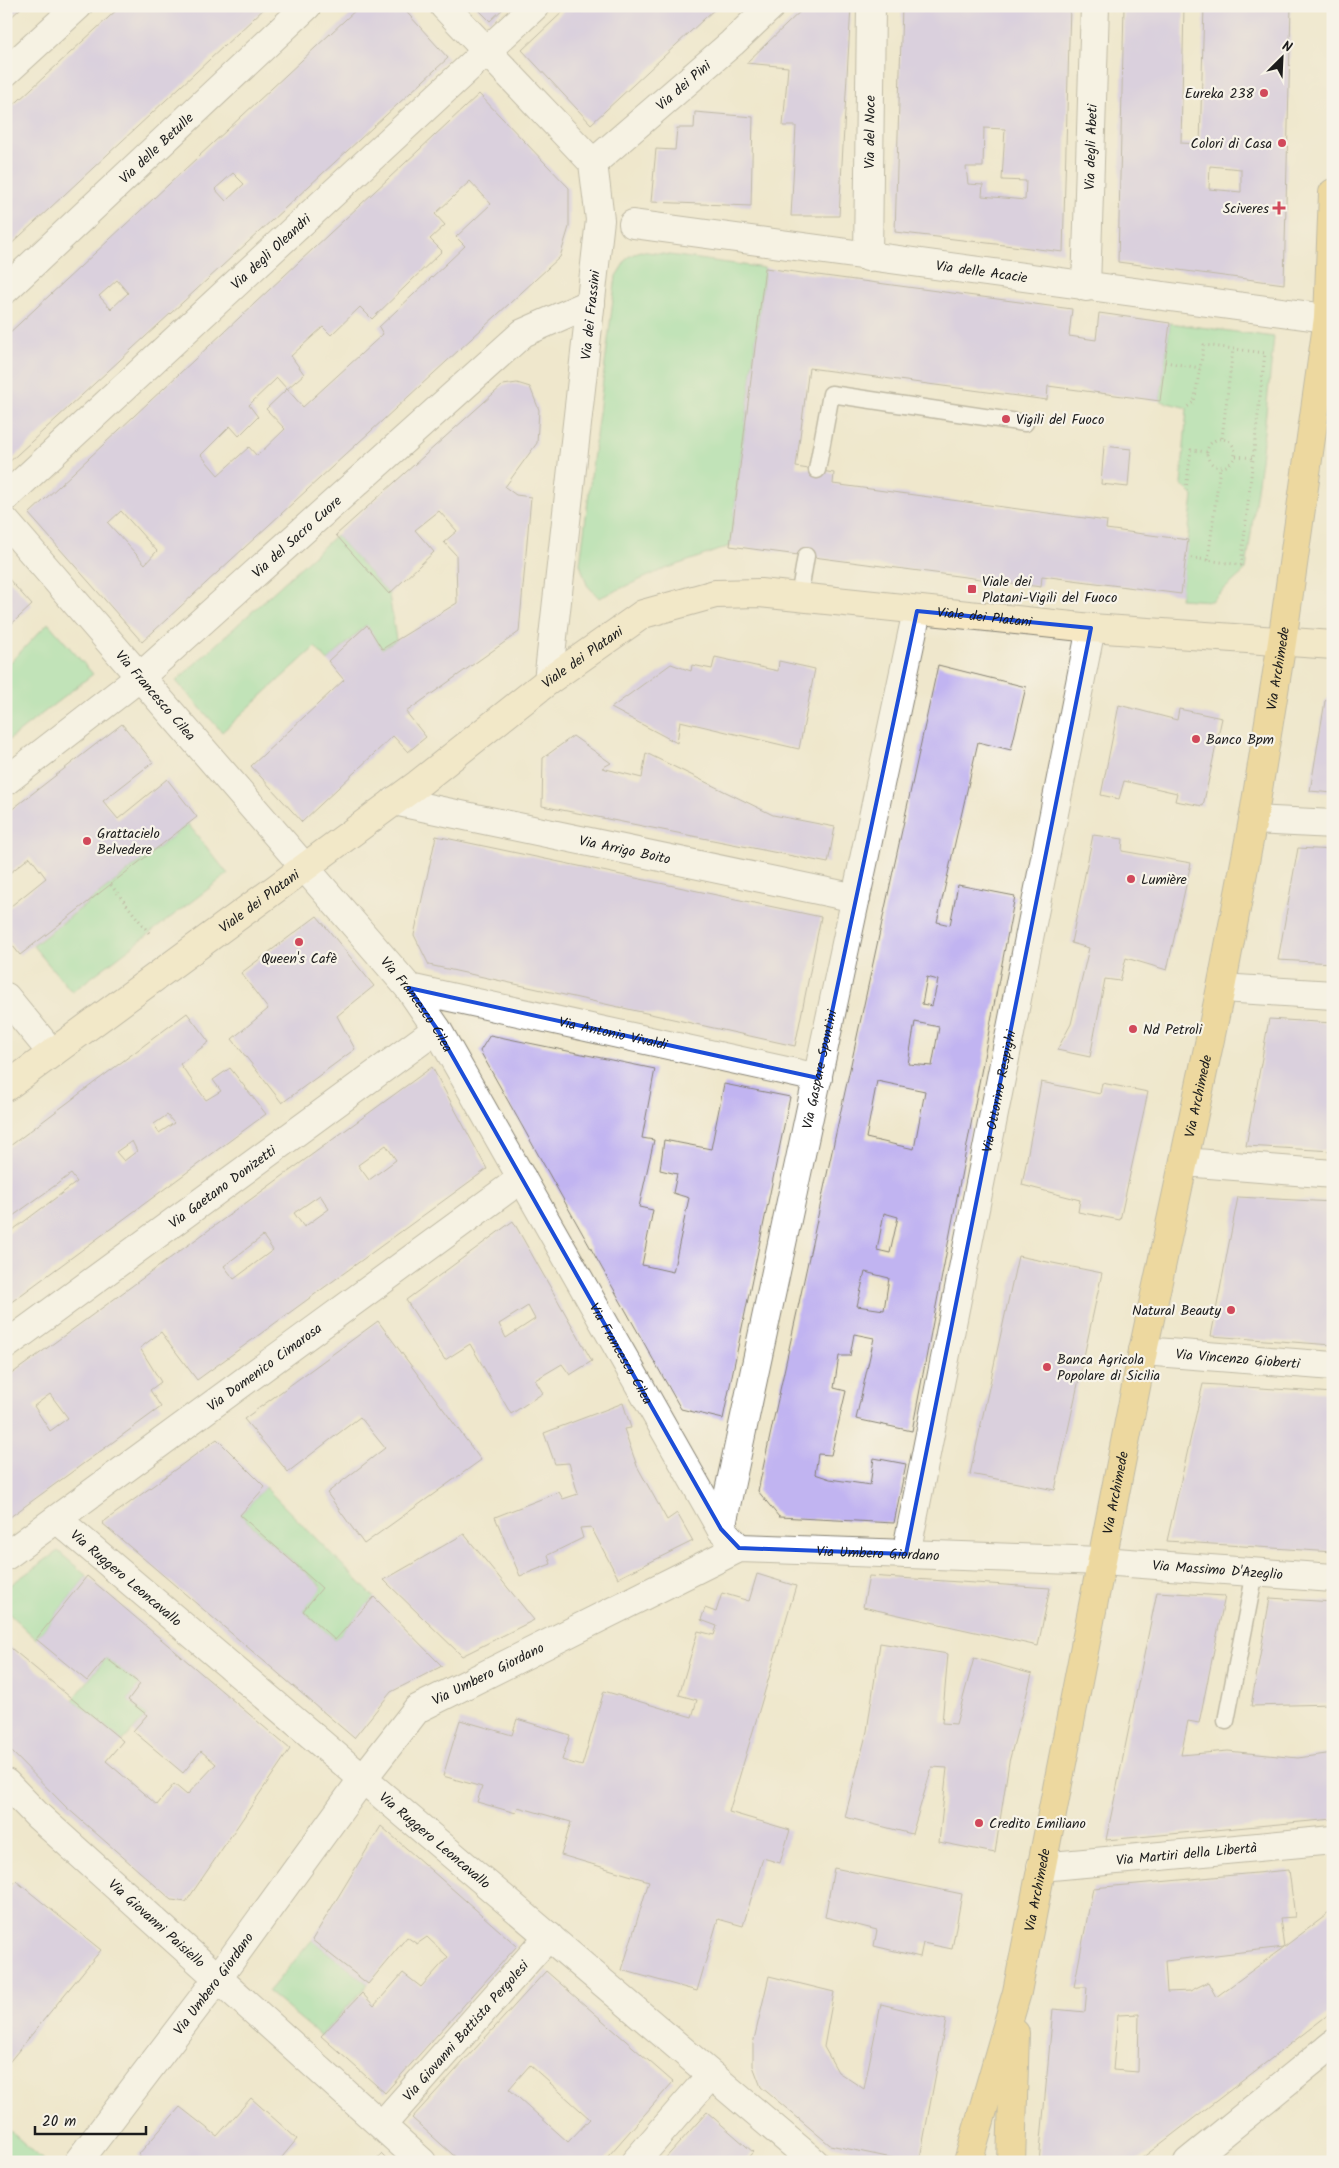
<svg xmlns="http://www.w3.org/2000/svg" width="1339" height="2168" viewBox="0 0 1339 2168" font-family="Kalam,sans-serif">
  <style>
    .green { fill: #8add9f; stroke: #537c5e }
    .building { fill: #c1b4f1; fill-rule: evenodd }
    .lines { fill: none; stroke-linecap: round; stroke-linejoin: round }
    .lane-casing { stroke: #868274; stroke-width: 19 }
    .street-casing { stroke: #868274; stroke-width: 30 }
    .secondary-casing { stroke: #868274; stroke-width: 30 }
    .primary-casing { stroke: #868274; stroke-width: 30 }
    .path { stroke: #868274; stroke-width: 3; stroke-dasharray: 1 4; stroke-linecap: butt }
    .lane { stroke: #fff; stroke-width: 16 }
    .street { stroke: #fff; stroke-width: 28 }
    .secondary { stroke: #f7e8c3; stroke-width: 28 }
    .primary { stroke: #ebc669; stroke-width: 28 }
    .marked { fill: none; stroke: #1d4ed8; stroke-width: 4; stroke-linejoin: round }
    .poi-dot { fill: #d1495b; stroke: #f7f3e8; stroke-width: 2 }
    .labels { text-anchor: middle; stroke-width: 4.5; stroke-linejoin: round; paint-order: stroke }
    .street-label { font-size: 14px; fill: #1c1c1c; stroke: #f7f3e8 }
    .poi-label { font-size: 14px; fill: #1c1c1c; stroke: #f7f3e8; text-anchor: start }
  </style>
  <rect width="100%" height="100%" fill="#f7f3e8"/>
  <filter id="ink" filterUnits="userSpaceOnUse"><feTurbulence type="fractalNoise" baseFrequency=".02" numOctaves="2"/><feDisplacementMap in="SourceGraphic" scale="10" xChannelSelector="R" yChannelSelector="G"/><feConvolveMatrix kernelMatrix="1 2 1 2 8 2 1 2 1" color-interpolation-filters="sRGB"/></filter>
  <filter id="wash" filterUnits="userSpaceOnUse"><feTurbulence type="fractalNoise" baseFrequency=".0096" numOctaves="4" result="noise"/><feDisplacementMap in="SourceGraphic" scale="20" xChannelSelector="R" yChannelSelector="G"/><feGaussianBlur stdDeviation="1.12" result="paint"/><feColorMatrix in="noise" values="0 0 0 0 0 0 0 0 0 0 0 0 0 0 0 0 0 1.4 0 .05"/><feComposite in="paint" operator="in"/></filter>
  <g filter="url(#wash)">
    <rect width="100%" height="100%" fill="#efe7cc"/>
    <path class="green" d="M 640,251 L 765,268 L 730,546 L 660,571 L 599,598 L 587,585 L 580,564 L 616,276 L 628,257 Z
      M 1170,323 L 1274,337 L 1261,460 L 1246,570 L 1211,601 L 1180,599 L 1193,496 L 1181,484 L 1187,408 L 1160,401 Z
      M 336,535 L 389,594 L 396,640 L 382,649 L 366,625 L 328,661 L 315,647 L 222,732 L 176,681 Z
      M 48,623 L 93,674 L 6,742 L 6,667 Z
      M 188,824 L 228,874 L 72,992 L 33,946 Z
      M 265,1487 L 374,1597 L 335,1640 L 303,1611 L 322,1587 L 240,1515 Z
      M 58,1551 L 87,1576 L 36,1639 L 6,1611 L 6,1588 Z
      M 106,1658 L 140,1684 L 128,1700 L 147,1715 L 123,1741 L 73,1700 Z
      M 312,1940 L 368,1984 L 321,2036 L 268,1992 Z
      M 8,2129 L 43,2160 L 42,2162 L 6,2162 L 6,2132 Z"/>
    <g id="blocks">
      <path class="building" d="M 6,6 L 23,6 L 6,22 Z
        M 121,6 L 267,6 L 6,249 L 6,112 Z
        M 360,6 L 401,6 L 448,58 L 6,465 L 6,336 ZM 233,173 L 244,184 L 226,201 L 215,189 ZM 117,280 L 128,293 L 111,309 L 99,296 Z
        M 475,6 L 506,6 L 490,21 Z
        M 569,6 L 718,6 L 591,124 L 522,50 Z
        M 806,6 L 851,6 L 839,216 L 791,216 L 796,126 L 783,126 L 788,67 L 746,63 Z
        M 902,6 L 1070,6 L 1063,252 L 895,232 ZM 984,128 L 1005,129 L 1002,180 L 1026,181 L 1025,200 L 982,196 L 983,185 L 968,184 L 966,167 L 983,167 Z
        M 1124,6 L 1184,6 L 1181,143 L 1200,144 L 1204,6 L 1291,6 L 1284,284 L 1118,262 ZM 1210,166 L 1241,169 L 1241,192 L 1209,189 Z
        M 479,94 L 569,188 L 569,227 L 560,257 L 142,642 L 29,514 ZM 470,181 L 491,204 L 456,237 L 465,246 L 379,327 L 383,334 L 303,407 L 287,389 L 266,409 L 285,429 L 257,456 L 249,447 L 218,475 L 201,455 L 230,426 L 239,436 L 258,417 L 249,405 L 277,378 L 287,389 L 304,374 L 291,356 L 323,327 L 331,335 L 360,307 L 372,319 L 442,251 L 430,239 L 445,225 L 435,214 ZM 121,511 L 157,551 L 145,564 L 108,523 Z
        M 695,112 L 753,117 L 751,206 L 651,202 L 656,149 L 675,150 L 677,128 L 694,128 Z
        M 765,268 L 1072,309 L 1069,336 L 1096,340 L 1099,313 L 1170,323 L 1160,401 L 1048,386 L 1047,400 L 809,368 L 796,467 L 834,473 L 833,484 L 1107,521 L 1106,529 L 1188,540 L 1181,594 L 1042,576 L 1041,587 L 730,546 Z
        M 517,383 L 530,387 L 539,410 L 537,443 L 505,487 L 516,495 L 531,497 L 519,632 L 406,712 L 426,737 L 408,752 L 393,736 L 302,822 L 251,766 L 344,680 L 328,661 L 367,625 L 382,649 L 457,603 L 456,555 L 444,542 L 457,531 L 439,511 L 415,530 L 434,552 L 389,594 L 336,535 L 503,385 Z
        M 1104,446 L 1131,449 L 1128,487 L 1101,484 Z
        M 6,576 L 32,605 L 6,629 Z
        M 715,657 L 778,671 L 779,661 L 815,669 L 799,749 L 680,721 L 677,743 L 611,708 L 671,664 L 691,671 L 692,665 L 712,669 Z
        M 938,665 L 1026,687 L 1011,750 L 978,742 L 937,922 L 950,925 L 958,885 L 1015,896 L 912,1431 L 856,1419 L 874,1338 L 854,1334 L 850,1356 L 839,1356 L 834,1388 L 846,1391 L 831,1455 L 818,1454 L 815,1474 L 830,1479 L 870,1485 L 874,1458 L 906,1464 L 894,1523 L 779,1517 L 758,1491 ZM 927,977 L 938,980 L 932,1006 L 922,1004 ZM 915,1022 L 939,1027 L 932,1066 L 908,1064 ZM 877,1081 L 925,1091 L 914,1149 L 866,1138 ZM 884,1213 L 898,1217 L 890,1253 L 877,1250 ZM 865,1272 L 889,1278 L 884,1310 L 857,1306 Z
        M 1333,695 L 1333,793 L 1310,791 L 1325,701 Z
        M 1119,705 L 1177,720 L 1179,709 L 1222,718 L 1203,806 L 1175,801 L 1177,793 L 1124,781 L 1119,799 L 1101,795 Z
        M 122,724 L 153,762 L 103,801 L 118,819 L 167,779 L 197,817 L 20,955 L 6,937 L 6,910 L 46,878 L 30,857 L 6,876 L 6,814 Z
        M 573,736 L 611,763 L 602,768 L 642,778 L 646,753 L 773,815 L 835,827 L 828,863 L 542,806 L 543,758 Z
        M 1093,835 L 1123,839 L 1122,851 L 1191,863 L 1167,970 L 1126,958 L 1120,981 L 1105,979 L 1090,1057 L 1057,1050 L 1071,1024 L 1089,948 L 1071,943 Z
        M 436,836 L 821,917 L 795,1046 L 429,965 L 414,935 Z
        M 1298,848 L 1333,850 L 1333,963 L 1278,960 Z
        M 317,916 L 374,986 L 337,1016 L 355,1049 L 282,1103 L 232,1039 L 268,1009 L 241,973 Z
        M 187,1013 L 209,1042 L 180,1064 L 206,1100 L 221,1091 L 213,1080 L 230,1068 L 266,1114 L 6,1306 L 6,1235 L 77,1182 L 71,1174 L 6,1221 L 6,1149 ZM 167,1115 L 174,1123 L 159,1133 L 154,1124 ZM 132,1141 L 137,1151 L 124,1161 L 116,1152 Z
        M 1269,1019 L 1333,1023 L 1333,1151 L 1246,1146 Z
        M 490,1035 L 655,1069 L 642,1138 L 654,1140 L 639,1207 L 653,1210 L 642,1265 L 673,1272 L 689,1198 L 673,1193 L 677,1174 L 660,1170 L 664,1140 L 711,1149 L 724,1084 L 790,1097 L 723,1419 L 681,1409 L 480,1051 Z
        M 432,1067 L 487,1169 L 197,1380 L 161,1332 L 140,1348 L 161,1382 L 150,1390 L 161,1407 L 6,1520 L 6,1378 ZM 386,1145 L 396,1160 L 369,1180 L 358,1165 ZM 320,1195 L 329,1209 L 304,1227 L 294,1213 ZM 263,1236 L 273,1250 L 234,1279 L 224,1266 ZM 50,1394 L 68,1418 L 50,1431 L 34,1406 Z
        M 1041,1082 L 1100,1094 L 1102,1083 L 1148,1092 L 1120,1220 L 1078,1212 L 1080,1200 L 1022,1185 Z
        M 1238,1197 L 1333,1202 L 1333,1345 L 1211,1336 Z
        M 513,1221 L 592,1361 L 570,1375 L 562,1364 L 535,1380 L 543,1393 L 511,1414 L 470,1344 L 445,1360 L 406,1300 ZM 528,1306 L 535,1319 L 506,1338 L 499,1324 Z
        M 1018,1256 L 1102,1273 L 1055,1490 L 970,1474 Z
        M 378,1321 L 481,1460 L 364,1544 L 327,1493 L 385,1448 L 360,1417 L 288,1472 L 244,1419 Z
        M 1203,1384 L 1333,1393 L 1333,1552 L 1167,1541 Z
        M 623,1403 L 631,1428 L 624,1429 L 637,1466 L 667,1520 L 677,1513 L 693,1541 L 618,1578 L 591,1527 L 580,1528 L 583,1538 L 548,1555 L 551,1564 L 520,1576 L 495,1517 L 559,1492 L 563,1499 L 578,1494 L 569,1463 L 555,1464 L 544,1433 Z
        M 217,1439 L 265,1487 L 240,1515 L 322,1588 L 303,1611 L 335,1640 L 374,1597 L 442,1666 L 391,1692 L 354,1738 L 102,1523 Z
        M 464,1534 L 534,1620 L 462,1656 L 384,1580 Z
        M 757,1574 L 796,1586 L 729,1812 L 790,1830 L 780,1863 L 763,1858 L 743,1926 L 718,1919 L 697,1991 L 622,1970 L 649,1881 L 561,1855 L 571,1822 L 518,1807 L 516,1813 L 477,1802 L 482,1787 L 443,1776 L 460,1720 L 512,1735 L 517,1719 L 570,1735 L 562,1760 L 582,1766 L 604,1691 L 692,1717 L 697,1700 L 679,1695 L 698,1631 L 714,1635 L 717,1626 L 701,1620 L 705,1608 L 716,1612 L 722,1593 L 749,1601 Z
        M 87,1576 L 290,1749 L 186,1902 L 172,1900 L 66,1807 L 6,1746 L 6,1644 L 123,1741 L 106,1761 L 157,1805 L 174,1784 L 187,1795 L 216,1764 L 201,1751 L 183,1773 L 133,1731 L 147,1715 L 128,1700 L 140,1684 L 106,1658 L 87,1681 L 36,1639 Z
        M 869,1576 L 1050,1588 L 1038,1646 L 863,1607 Z
        M 1157,1592 L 1225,1596 L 1199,1723 L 1188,1721 L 1181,1755 L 1228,1751 L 1298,1758 L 1333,1753 L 1333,1819 L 1106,1840 Z
        M 1270,1598 L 1333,1602 L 1333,1704 L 1251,1706 Z
        M 880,1643 L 948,1654 L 942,1723 L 956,1724 L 974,1658 L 1032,1674 L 1009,1762 L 995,1853 L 939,1842 L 947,1768 L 932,1767 L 912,1834 L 845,1817 L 867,1731 Z
        M 381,1826 L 517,1946 L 385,2093 L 321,2036 L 362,1993 L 374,2006 L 403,1973 L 421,1987 L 448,1957 L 427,1937 L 417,1944 L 407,1937 L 368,1984 L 312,1940 Z
        M 834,1868 L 962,1894 L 952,1949 L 923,1943 L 920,1957 L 874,1946 L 877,1930 L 825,1917 Z
        M 1289,1870 L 1295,1917 L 1280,1918 L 1284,1947 L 1333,1910 L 1333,2011 L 1137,2162 L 1039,2162 L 1053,2009 L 1085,2012 L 1087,1987 L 1074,1987 L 1093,1888 ZM 1284,1947 L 1216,1997 L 1208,1982 L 1190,1991 L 1167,1992 L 1165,1961 ZM 1139,2014 L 1138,2072 L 1113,2070 L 1118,2015 Z
        M 16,1881 L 101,1950 L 6,2066 L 6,1892 Z
        M 546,1971 L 673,2082 L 603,2162 L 461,2162 L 412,2118 ZM 530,2065 L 590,2119 L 568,2142 L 509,2089 Z
        M 769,1976 L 834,1992 L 824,2047 L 838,2072 L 864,2089 L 881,2004 L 946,2020 L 920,2158 L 906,2161 L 830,2145 L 761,2087 L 753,2066 L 753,2044 Z
        M 251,2098 L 297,2139 L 278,2162 L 146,2162 L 138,2155 L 180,2107 L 217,2136 Z
        M 707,2112 L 753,2152 L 744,2162 L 662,2162 Z
        M 381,2154 L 389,2162 L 375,2162 Z"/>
    </g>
  </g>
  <g filter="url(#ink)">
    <use href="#blocks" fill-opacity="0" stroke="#868274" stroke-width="1"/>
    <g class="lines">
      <defs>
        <path id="lane" d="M 817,470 L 831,394 L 1025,423
          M 799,597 L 806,556
          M 1226,1721 L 1255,1572"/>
        <g id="street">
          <path d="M 444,6 L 593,163 L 600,220 L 548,681"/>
          <path d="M 6,72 L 78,6"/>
          <path id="s1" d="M 593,163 L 732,43 L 771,6"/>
          <path id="s2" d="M 633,224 L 1333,319"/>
          <path id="s3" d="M 868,257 L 871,6"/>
          <path id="s4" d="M 1086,287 L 1095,6"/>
          <path id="s5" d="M 6,289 L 307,6"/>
          <path id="s6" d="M 6,497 L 535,6"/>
          <path id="s7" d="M 6,522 L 409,988 L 437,1029 L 721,1529 L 739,1548"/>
          <path id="s8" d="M 6,781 L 140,677 L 523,333 L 591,303"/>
          <path id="s9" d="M 394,801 L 856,898"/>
          <path d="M 1253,820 L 1333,824"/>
          <path id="s10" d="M 409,988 L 818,1078"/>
          <path d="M 1221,988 L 1333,995"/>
          <path d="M 6,997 L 52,1053"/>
          <path d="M 1184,1162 L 1333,1174"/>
          <path id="s11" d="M 6,1345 L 437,1029"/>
          <path id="s12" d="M 1143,1351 L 1333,1366"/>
          <path id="s13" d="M 57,1519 L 814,2162"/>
          <path id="s14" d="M 721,1529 L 917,611"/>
          <path id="s15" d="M 906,1554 L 1091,628"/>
          <path id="s16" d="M 6,1556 L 522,1178"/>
          <path id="s17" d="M 6,1783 L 37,1815 L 422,2162"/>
          <path id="s18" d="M 1041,1867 L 1333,1840"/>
          <path id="s19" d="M 382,2125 L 549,1936"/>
          <path id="s20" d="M 78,2162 L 218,1978 L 364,1777 L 417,1709 L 739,1548 L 1102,1561 L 1333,1578"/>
          <path d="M 635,2162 L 711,2075"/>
          <path d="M 1188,2162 L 1333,2044"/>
        </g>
        <g id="secondary">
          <path id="s21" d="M 6,1087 L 418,784 L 548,681 L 643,614 L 715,594 L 760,593 L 1091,628 L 1333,645"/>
        </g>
        <g id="primary">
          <path id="s22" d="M 968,2162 L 1017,1992 L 1143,1351 L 1221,988 L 1253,820 L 1282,642 L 1328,318 L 1333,193"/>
          <path d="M 1011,2162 L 1015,2033"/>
        </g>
      </defs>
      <use href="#lane" class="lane-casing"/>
      <use href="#street" class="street-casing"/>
      <use href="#secondary" class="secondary-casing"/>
      <use href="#primary" class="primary-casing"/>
      <path class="path" d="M 1165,362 L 1200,368
        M 1222,438 L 1233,349
        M1207 453a14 14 0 1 1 28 0a14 14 0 1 1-28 0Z
        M 1236,456 L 1253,458
        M 1186,490 L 1191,450 L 1207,452
        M 1186,557 L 1241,565 L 1265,353 L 1204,345 L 1194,402 L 1187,407
        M 1208,560 L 1220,467
        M 111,885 L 149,933"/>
      <use href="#lane" class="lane"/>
      <use href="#street" class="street"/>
      <use href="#secondary" class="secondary"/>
      <use href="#primary" class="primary"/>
    </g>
  </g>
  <path d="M0 0H1339V2168H0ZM 917,611 L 1091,628 L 906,1554 L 739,1548 L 721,1529 L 437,1029 L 409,988 L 818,1078 Z" fill="#efe7cc" fill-opacity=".55" fill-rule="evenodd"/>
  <path class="marked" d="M 917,611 L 1091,628 L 906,1554 L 739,1548 L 721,1529 L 437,1029 L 409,988 L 818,1078 Z"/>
  <g class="poi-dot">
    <circle cx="1264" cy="93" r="5"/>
    <circle cx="1282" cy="143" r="5"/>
    <path d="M1276.5 200.5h5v5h5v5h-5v5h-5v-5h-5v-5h5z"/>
    <circle cx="1006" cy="419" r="5"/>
    <rect x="967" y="584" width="10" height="10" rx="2.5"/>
    <circle cx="1196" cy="739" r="5"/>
    <circle cx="87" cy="841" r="5"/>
    <circle cx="1131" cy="879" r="5"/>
    <circle cx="299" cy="942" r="5"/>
    <circle cx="1133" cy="1029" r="5"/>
    <circle cx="1231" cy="1310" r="5"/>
    <circle cx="1047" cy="1367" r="5"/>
    <circle cx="979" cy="1823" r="5"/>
  </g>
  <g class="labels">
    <g class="street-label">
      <text dy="5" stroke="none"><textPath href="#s1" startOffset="119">Via dei Pini</textPath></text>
      <text dy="5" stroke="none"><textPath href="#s3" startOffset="125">Via del Noce</textPath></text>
      <text dy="5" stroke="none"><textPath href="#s4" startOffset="140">Via degli Abeti</textPath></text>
      <text dy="5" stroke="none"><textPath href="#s5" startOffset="206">Via delle Betulle</textPath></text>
      <text dy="5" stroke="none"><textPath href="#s6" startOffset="361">Via degli Oleandri</textPath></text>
      <text dy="5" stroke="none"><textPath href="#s2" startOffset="352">Via delle Acacie</textPath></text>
      <text transform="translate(590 315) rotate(-84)" y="5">Via dei Frassini</text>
      <text dy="5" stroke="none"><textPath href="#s8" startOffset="380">Via del Sacro Cuore</textPath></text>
      <text dy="5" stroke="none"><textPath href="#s21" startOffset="1139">Viale dei Platani</textPath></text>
      <text dy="5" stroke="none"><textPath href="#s21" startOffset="719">Viale dei Platani</textPath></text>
      <text dy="5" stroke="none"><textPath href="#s22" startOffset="1526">Via Archimede</textPath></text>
      <text dy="5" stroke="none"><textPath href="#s7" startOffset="229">Via Francesco Cilea</textPath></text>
      <text dy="5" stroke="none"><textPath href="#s9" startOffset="236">Via Arrigo Boito</textPath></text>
      <text dy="5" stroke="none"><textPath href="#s21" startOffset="314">Viale dei Platani</textPath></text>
      <text dy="5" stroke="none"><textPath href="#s7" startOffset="634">Via Francesco Cilea</textPath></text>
      <text dy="5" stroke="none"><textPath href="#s10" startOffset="209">Via Antonio Vivaldi</textPath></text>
      <text dy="5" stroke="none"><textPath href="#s14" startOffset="470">Via Gaspare Spontini</textPath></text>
      <text dy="5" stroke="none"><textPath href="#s15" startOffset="472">Via Ottorino Respighi</textPath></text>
      <text dy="5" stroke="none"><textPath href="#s22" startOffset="1091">Via Archimede</textPath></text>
      <text dy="5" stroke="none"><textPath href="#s11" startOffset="268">Via Gaetano Donizetti</textPath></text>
      <text dy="5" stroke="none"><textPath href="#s7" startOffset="1039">Via Francesco Cilea</textPath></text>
      <text dy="5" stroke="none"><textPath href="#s12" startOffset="95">Via Vincenzo Gioberti</textPath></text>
      <text dy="5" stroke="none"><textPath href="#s16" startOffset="320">Via Domenico Cimarosa</textPath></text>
      <text dy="5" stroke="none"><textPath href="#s22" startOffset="686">Via Archimede</textPath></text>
      <text dy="5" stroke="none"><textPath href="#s20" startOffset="1065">Via Umbero Giordano</textPath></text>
      <text dy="5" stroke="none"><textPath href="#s20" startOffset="1405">Via Massimo D'Azeglio</textPath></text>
      <text dy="5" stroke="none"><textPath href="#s13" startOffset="91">Via Ruggero Leoncavallo</textPath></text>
      <text dy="5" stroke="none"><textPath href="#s20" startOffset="645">Via Umbero Giordano</textPath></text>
      <text dy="5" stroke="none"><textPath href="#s13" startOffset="496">Via Ruggero Leoncavallo</textPath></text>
      <text dy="5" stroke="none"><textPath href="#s18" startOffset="146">Via Martiri della Libertà</textPath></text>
      <text dy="5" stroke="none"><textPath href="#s22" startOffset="281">Via Archimede</textPath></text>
      <text dy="5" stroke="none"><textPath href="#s17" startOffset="206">Via Giovanni Paisiello</textPath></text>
      <text dy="5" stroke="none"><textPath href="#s20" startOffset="224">Via Umbero Giordano</textPath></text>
      <text dy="5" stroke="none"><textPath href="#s19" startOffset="126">Via Giovanni Battista Pergolesi</textPath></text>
    </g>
    <g class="poi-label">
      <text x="1254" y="98" text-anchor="end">Eureka 238</text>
      <text x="1272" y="148" text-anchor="end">Colori di Casa</text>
      <text x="1269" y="213" text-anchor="end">Sciveres</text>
      <text x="1016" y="424">Vigili del Fuoco</text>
      <text x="982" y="586">Viale dei<tspan x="982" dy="16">Platani-Vigili del Fuoco</tspan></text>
      <text x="1206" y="744">Banco Bpm</text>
      <text x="97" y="838">Grattacielo<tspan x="97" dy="16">Belvedere</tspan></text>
      <text x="1141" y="884">Lumière</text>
      <text x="299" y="963" text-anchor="middle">Queen's Cafè</text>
      <text x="1143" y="1034">Nd Petroli</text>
      <text x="1221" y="1315" text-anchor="end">Natural Beauty</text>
      <text x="1057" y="1364">Banca Agricola<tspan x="1057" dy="16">Popolare di Sicilia</tspan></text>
      <text x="989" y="1828">Credito Emiliano</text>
    </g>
  </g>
  <rect width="1339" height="2168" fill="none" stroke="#f7f3e8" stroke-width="25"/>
  <g transform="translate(1282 58) rotate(24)" stroke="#f7f3e8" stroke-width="4" paint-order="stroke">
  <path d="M0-4L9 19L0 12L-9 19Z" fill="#1c1c1c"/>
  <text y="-8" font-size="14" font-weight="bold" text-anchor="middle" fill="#1c1c1c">N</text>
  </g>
  <path d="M35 2126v8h111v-8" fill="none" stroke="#1c1c1c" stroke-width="2.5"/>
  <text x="42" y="2126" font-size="15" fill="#1c1c1c" stroke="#f7f3e8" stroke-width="4" paint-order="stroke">20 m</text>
</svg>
